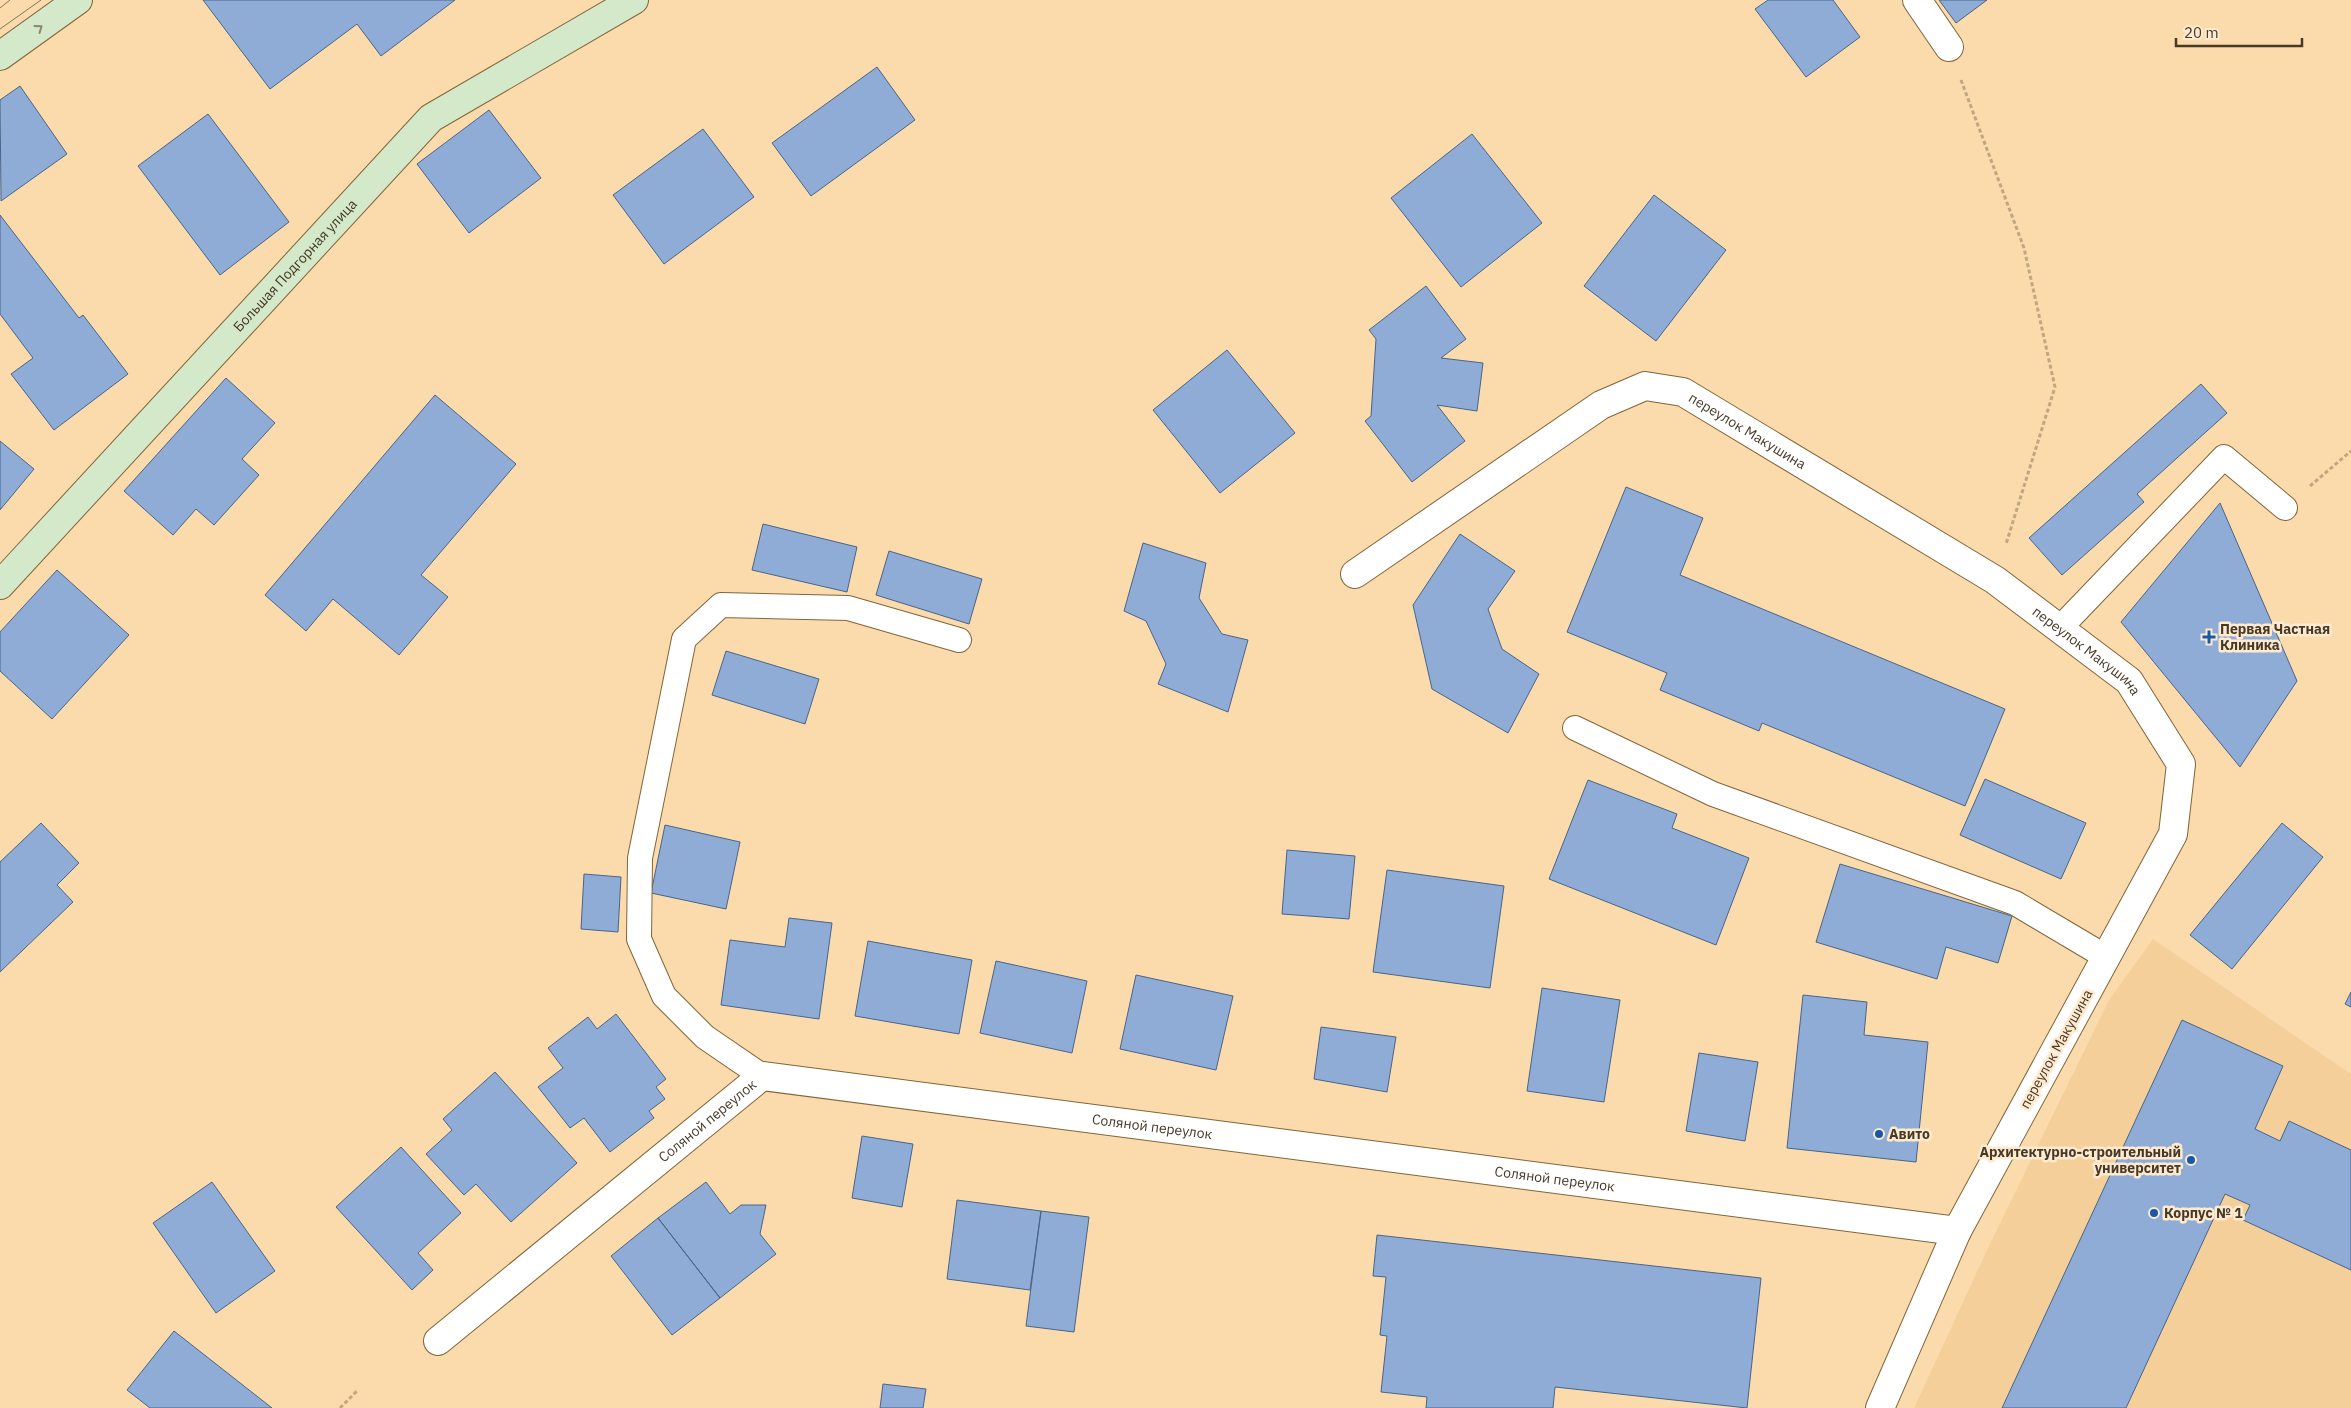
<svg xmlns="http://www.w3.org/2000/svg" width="2351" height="1408" viewBox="0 0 2351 1408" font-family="'IBM Plex Sans',sans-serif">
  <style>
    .built { fill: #f4cf9a }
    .building { fill: #8eacd6; stroke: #48648a }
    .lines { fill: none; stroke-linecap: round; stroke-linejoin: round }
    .lane-casing { stroke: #81653a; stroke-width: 26 }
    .street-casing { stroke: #81653a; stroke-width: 30 }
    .secondary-casing { stroke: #81653a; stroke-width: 30 }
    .path { stroke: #c0a681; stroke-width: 3; stroke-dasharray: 4 2.5; stroke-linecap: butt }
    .lane { stroke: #fff; stroke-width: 24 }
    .street { stroke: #fff; stroke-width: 28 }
    .secondary { stroke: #d4e8ca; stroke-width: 28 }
    .tram { stroke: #897558; stroke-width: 1 }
    .oneway { stroke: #868870 }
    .poi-dot { fill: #1858a9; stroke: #feeacf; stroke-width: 2 }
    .labels { text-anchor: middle; stroke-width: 5; stroke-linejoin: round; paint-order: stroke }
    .street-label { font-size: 14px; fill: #463927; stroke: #feeacf }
    .poi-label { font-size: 14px; font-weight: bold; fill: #463927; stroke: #feeacf; text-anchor: start }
  </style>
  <rect width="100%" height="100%" fill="#fbdbac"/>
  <path class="built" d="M 2153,939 L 2351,1074 L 2351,1408 L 1914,1408 L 1989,1246 L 2109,1000 Z"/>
  <path class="building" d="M 203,0 L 455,0 L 381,56 L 357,24 L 270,89 Z
    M 1768,0 L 1833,0 L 1860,37 L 1806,77 L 1755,9 Z
    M 1939,0 L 1987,0 L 1956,23 Z
    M 877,67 L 915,120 L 811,196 L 772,143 Z
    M 20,86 L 67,154 L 1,201 L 0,100 Z
    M 489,110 L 541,178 L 469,233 L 417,164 Z
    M 208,114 L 289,222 L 220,275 L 138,166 Z
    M 703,129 L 754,197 L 664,264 L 613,195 Z
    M 1472,134 L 1542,223 L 1461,287 L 1391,198 Z
    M 1654,195 L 1726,250 L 1656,341 L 1584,286 Z
    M 0,215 L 79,318 L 83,315 L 128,374 L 54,430 L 11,374 L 33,358 L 0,314 Z
    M 1426,286 L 1466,339 L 1441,358 L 1483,363 L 1477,411 L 1437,405 L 1465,441 L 1412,482 L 1365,421 L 1371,416 L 1376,339 L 1369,330 Z
    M 1227,350 L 1295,433 L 1220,493 L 1153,410 Z
    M 226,378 L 275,423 L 242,459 L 259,475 L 214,525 L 196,509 L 173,535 L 124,491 Z
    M 2201,384 L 2227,413 L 2137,494 L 2144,502 L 2062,575 L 2029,538 Z
    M 435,395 L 516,464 L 421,575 L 448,597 L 399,655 L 333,599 L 306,631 L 265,595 Z
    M 0,441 L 34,469 L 0,510 Z
    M 1626,487 L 1703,518 L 1680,575 L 2005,709 L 1965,806 L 1762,723 L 1759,731 L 1660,690 L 1667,673 L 1567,632 Z
    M 2220,503 L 2297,681 L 2240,767 L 2121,622 Z
    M 763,524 L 857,547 L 847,592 L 752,570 Z
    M 1460,534 L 1515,571 L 1488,609 L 1502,649 L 1539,674 L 1508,733 L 1432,689 L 1413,605 Z
    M 1143,543 L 1206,563 L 1199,598 L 1222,634 L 1248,640 L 1228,712 L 1158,684 L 1166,664 L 1146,621 L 1124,611 Z
    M 889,551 L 982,579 L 969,624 L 876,595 Z
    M 57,570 L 129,635 L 52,719 L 0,671 L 0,632 Z
    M 726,651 L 819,679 L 805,724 L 712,695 Z
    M 1985,779 L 2086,823 L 2061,879 L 1960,835 Z
    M 1588,780 L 1677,814 L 1672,828 L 1749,858 L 1716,945 L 1549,879 Z
    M 41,823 L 79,863 L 57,885 L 73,902 L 0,972 L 0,862 Z
    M 2282,823 L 2323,857 L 2232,969 L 2190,935 Z
    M 665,825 L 740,842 L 726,909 L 651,893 Z
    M 1287,850 L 1355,856 L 1349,919 L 1282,914 Z
    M 1840,864 L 2012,916 L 1998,963 L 1946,947 L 1937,979 L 1816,942 Z
    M 1387,870 L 1504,886 L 1490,988 L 1373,972 Z
    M 584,874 L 621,877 L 618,932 L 581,929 Z
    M 789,918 L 832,923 L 819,1019 L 721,1005 L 730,940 L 785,947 Z
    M 868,941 L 972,960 L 959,1034 L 855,1016 Z
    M 996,961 L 1087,981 L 1072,1053 L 980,1033 Z
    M 1136,975 L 1233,996 L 1216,1070 L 1120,1049 Z
    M 1542,988 L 1620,1000 L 1604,1102 L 1527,1091 Z
    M 2351,992 L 2351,1007 L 2345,1004 Z
    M 1803,995 L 1867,1002 L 1864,1035 L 1928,1042 L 1916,1162 L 1787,1148 Z
    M 616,1014 L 666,1079 L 656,1087 L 665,1099 L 649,1111 L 654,1118 L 610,1152 L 584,1118 L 570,1128 L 538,1087 L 563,1068 L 548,1048 L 588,1017 L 597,1029 Z
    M 2182,1020 L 2283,1066 L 2255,1129 L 2280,1141 L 2289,1121 L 2351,1150 L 2351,1270 L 2243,1220 L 2250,1205 L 2225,1194 L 2126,1408 L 2002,1408 Z
    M 1321,1027 L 1396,1037 L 1387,1092 L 1314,1079 Z
    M 1699,1053 L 1758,1062 L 1745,1141 L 1686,1131 Z
    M 495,1072 L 577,1163 L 511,1222 L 476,1184 L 464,1195 L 426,1154 L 452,1130 L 443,1119 Z
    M 862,1136 L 913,1144 L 902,1207 L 852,1198 Z
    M 401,1147 L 461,1213 L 418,1253 L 433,1270 L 412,1290 L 336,1207 Z
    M 212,1182 L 275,1271 L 216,1313 L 153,1223 Z
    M 706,1182 L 730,1214 L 741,1205 L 766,1205 L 760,1234 L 776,1254 L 720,1298 L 658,1218 Z
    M 957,1200 L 1041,1211 L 1030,1290 L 947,1279 Z
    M 1041,1211 L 1089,1217 L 1074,1332 L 1026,1326 Z
    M 658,1218 L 720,1298 L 672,1335 L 611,1256 Z
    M 1377,1235 L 1761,1278 L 1747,1408 L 1555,1387 L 1553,1408 L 1426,1408 L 1427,1397 L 1381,1392 L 1387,1336 L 1380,1335 L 1386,1277 L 1373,1276 Z
    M 174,1331 L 272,1408 L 150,1408 L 127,1390 Z
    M 883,1384 L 926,1389 L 923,1408 L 880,1408 Z"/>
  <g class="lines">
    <defs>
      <path id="lane" d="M 2060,628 L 2224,457 L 2285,508
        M 1575,728 L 1713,794 L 2015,903 L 2106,957
        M 762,1076 L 705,1037 L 664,996 L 639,939 L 640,858 L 684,639 L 721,605 L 848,608 L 959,640"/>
      <g id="street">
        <path d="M 1917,0 L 1949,47"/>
        <path id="s1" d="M 1355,574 L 1601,405 L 1645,386 L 1683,392 L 1995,580 L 2129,681 L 2181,764 L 2173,834 L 1957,1231 L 1880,1408"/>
        <path id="s2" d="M 438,1341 L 762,1076 L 1957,1231"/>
      </g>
      <g id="secondary">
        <path d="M 0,56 L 78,0"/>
        <path id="s3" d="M 0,585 L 431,118 L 634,0"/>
      </g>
    </defs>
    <use href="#lane" class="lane-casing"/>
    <use href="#street" class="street-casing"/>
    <use href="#secondary" class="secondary-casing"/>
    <path class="path" d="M 1961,80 L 2024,248 L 2055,387 L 2006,544
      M 2310,486 L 2351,451
      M 340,1408 L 358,1390"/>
    <use href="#lane" class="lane"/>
    <use href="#street" class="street"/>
    <use href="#secondary" class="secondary"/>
    <path class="tram" d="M 0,8 L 10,0
      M 0,29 L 41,0"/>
  </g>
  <defs><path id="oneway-chevron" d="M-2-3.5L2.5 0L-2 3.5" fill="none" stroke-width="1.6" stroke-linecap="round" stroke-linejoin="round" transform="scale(1.25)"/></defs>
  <use class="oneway" href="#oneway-chevron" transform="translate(39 28) rotate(-36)"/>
  <g class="poi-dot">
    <path d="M2206.5 629.5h5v5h5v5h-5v5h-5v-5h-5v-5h5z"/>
    <circle cx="1879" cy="1134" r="5"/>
    <circle cx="2191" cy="1160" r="5"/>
    <circle cx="2154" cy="1213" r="5"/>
  </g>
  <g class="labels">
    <g class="street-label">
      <text dy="5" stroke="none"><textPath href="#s3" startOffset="435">Большая Подгорная улица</textPath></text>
      <text dy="5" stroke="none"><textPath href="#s1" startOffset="460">переулок Макушина</textPath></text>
      <text dy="5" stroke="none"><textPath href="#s1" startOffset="865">переулок Макушина</textPath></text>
      <text transform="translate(2056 1049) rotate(-61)" y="5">переулок Макушина</text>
      <text dy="5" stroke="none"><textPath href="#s2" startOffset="348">Соляной переулок</textPath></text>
      <text dy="5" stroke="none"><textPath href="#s2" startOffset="812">Соляной переулок</textPath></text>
      <text dy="5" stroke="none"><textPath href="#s2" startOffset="1218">Соляной переулок</textPath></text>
    </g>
    <g class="poi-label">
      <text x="2220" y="634">Первая Частная<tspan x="2220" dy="16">Клиника</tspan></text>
      <text x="1889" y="1139">Авито</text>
      <text x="2181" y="1157" text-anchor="end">Архитектурно-строительный<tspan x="2181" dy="16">университет</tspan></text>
      <text x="2164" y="1218">Корпус № 1</text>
    </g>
  </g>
  <path d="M2176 38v8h126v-8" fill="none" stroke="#463927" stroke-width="2.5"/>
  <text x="2184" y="38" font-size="15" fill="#463927" stroke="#feeacf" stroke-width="4" paint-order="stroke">20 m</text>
</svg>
